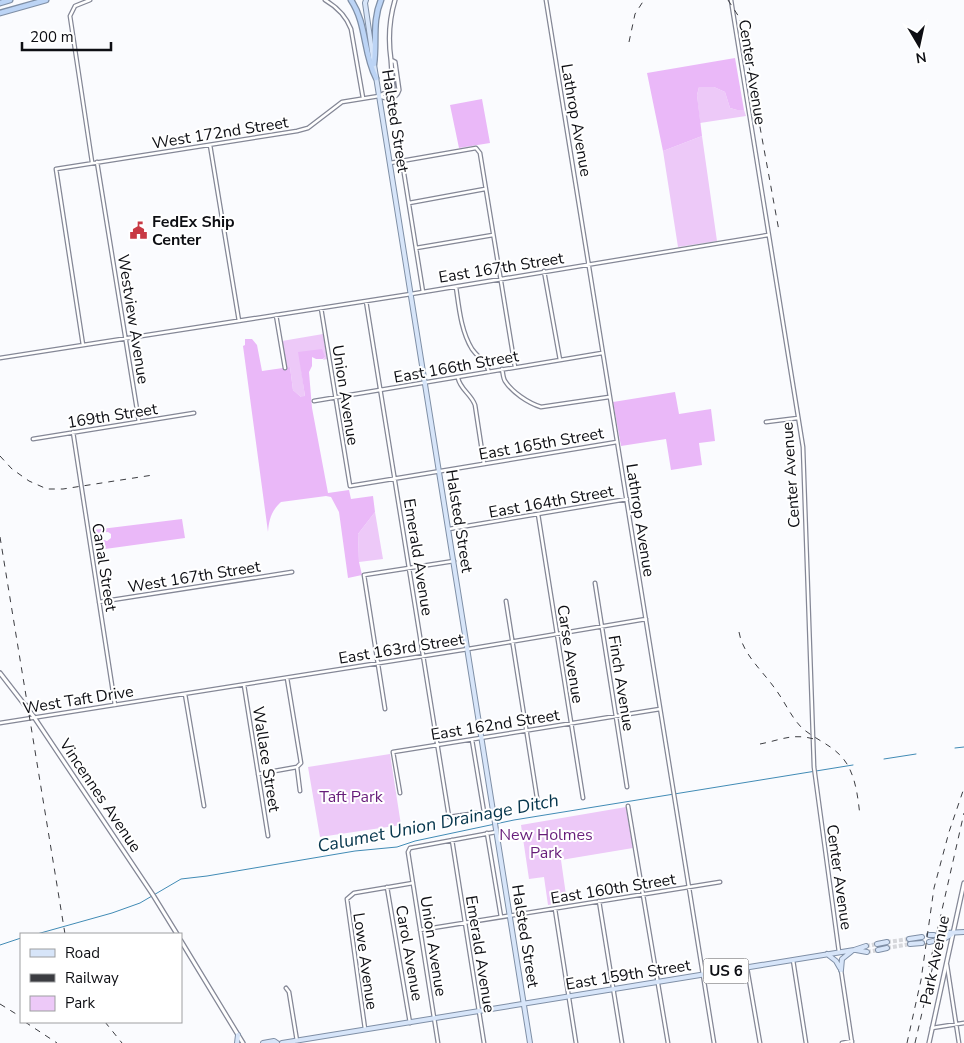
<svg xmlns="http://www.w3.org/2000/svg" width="964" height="1043" viewBox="0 0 964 1043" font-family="'Nunito Sans',sans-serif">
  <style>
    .green { fill: #edc9f8 }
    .forest { fill: #eab8f8 }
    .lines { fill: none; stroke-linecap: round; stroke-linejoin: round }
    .stream { stroke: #418bb5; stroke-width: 1 }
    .primary-tunnel { stroke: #d6d7db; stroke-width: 4; stroke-dasharray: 4 2; stroke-linecap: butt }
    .street-casing { stroke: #848796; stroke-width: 5 }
    .secondary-casing { stroke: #848796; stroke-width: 5.5 }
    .primary-casing { stroke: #7f8fa6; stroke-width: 6 }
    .highway-casing { stroke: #7f8fa6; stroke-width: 7 }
    .street { stroke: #fff; stroke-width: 2.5 }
    .secondary { stroke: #fff; stroke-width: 3 }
    .primary { stroke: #d7e5f9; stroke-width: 4 }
    .highway { stroke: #bcd4f5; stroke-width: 4.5 }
    .rail { stroke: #3b3c41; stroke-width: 1; stroke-dasharray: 6 6; stroke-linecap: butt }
    .labels { text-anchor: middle; stroke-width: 4; stroke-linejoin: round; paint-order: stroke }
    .shield { fill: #fff; stroke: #56565a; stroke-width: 1 }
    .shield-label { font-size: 15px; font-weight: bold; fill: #0d0e13 }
    .street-label { font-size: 16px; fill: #0d0e13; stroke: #fff }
    .poi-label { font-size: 16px; font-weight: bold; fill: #0d0e13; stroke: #fff; text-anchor: start }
    .park-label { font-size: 16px; fill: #671d7a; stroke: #fff }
    .water-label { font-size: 18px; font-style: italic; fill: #05354c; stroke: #fff }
  </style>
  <rect width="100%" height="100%" fill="#fafbfe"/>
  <path class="green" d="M 699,87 L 714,87 L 725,92 L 730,108 L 737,110 L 744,110 L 746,116 L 700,123 L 697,95 Z
    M 702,136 L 717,241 L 678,247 L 663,151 Z
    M 323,334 L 327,359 L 323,360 L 325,357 L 299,352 L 305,397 L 301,397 L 293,390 L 290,367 L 286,368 L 282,341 Z
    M 375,512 L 383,559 L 359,562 L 358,534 Z
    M 390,754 L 401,825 L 320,837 L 308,767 Z
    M 626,807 L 633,848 L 561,860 L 567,902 L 548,905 L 544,877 L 529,879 L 521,825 Z"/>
  <path class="forest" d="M 735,58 L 744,110 L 737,110 L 730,108 L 725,92 L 714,87 L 699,87 L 697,95 L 702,136 L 663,151 L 647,73 Z
    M 482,99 L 490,143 L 459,148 L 450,105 Z
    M 245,339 L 252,339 L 257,345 L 262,371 L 290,367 L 293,390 L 301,397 L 305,396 L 298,352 L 322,349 L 325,357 L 323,359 L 316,359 L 312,357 L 312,366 L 309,372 L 312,408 L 328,493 L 349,490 L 351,499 L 373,496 L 375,512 L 358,534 L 359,562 L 362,575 L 348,578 L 339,512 L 331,497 L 326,496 L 281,502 C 271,511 269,520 268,532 L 243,346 L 245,345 Z
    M 675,392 L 679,414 L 711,409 L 715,441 L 699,443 L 702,465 L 671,470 L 666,439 L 621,446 L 613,402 Z
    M 182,519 L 185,538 L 105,549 L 95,547 L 94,541 L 97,537 L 107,541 L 111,538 L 111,534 L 108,532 L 95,533 L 93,530 Z"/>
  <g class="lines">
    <path class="stream" d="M 955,748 L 964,747
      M 884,759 L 916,754
      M 37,934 L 112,913 L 140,903 L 181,879 L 207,876 L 355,851 L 397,847 L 415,841 L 514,820 L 853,765
      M 0,945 L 21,938"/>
    <path class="primary-tunnel" d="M 934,935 L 945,933
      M 933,941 L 944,939
      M 887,942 L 909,939
      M 866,946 L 877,944
      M 887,948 L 910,944
      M 867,952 L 878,950"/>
    <defs>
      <path id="street" d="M 90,0 L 75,6 L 70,16 L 92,162
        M 325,0 C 337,7 346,16 351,29 L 363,98
        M 546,0 L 714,1043
        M 731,0 L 803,447 L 814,767 L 839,952
        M 210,145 L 239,321
        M 402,161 L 423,292
        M 97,162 L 139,422
        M 390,163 L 476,148 L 480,153 L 515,367
        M 409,203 L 485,189
        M 416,248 L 493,235
        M 544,271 L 560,360
        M 456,287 C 459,308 461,331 472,349 C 479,359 485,359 489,372
        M 366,301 L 449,817 L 484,812 L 493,816
        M 321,308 L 350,486 L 617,442
        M 276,315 L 285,368
        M 83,345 L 56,169 L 297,131 L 308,128 L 342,102 L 379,96
        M 0,358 L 411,294 L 768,235
        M 502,369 C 503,373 503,378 505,381 C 512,392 528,403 541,407 L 609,397
        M 458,378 C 460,389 471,394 475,405 L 484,464
        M 314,401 L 602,353
        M 766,422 L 798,418
        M 73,432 L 115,705
        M 33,439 L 194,413
        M 538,514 L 583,798
        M 449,529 L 627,499
        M 595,583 L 627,787
        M 506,601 L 538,804
        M 99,602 L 292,572
        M 244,685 L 268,836
        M 185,694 L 204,806
        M 385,709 L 364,575 L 454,561
        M 0,723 L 468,649 L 646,619
        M 472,740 L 484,812
        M 297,767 L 300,791
        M 258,774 L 297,767 L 301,763 L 287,678
        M 400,793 L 393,752 L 660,709
        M 628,806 L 668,1043
        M 487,833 L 501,917
        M 452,840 L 484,1043
        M 387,887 L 410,1023
        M 599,901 L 622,1043
        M 555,909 L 576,1043
        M 420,930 L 720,882
        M 793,960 L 806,1043
        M 947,965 L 959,1043
        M 747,968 L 760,1043
        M 841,970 L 852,1043
        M 286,988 L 289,992 L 297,1041
        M 932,1028 L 964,1023
        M 365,1029 L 347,899 L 354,893 L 413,883
        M 438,1043 L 408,852 L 410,848 L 496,832
        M 842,1043 L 852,1041"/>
      <path id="secondary" d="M 379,96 C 387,99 396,100 399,90 L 395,62 L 391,60 C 388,39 389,20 395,0
        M 379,96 L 393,89 L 391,60
        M 0,673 L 34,717 L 153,895 L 177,934
        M 181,941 L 243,1043
        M 929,1043 L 964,883"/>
      <path id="primary" d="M 366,0 L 365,3 L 373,58 L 530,1043
        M 945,933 L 964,932
        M 929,935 L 934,935
        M 909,939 L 922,937
        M 944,939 L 952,934
        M 929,942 L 933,941
        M 877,944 L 887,942
        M 910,944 L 922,943
        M 856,950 L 867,952
        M 878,950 L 887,948
        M 827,954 L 836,961 L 840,968
        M 841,970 L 842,959 L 852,951
        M 237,1043 L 238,1035
        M 263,1043 L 274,1041 L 277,1043
        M 282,1043 L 854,950 L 866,946"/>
      <path id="highway" d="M 351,0 C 367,24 363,53 376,78
        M 0,3 L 10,0
        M 0,13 L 46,0
        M 374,64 C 377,42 372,21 381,0"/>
    </defs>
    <use href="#street" class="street-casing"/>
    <use href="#secondary" class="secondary-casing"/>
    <use href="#primary" class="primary-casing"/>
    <use href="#highway" class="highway-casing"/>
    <use href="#street" class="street"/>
    <use href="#secondary" class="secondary"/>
    <use href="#primary" class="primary"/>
    <use href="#highway" class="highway"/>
    <path class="rail" d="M 728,0 L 739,17 L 743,34 L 779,231
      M 629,42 L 635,14 L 644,0
      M 0,456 L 12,469 L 29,481 L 47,489 L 63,489 L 153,475
      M 0,537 L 65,934
      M 739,632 C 743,655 763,671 776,690 C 785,702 791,717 802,728 C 817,741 836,746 847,764 C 856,779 858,798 860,816
      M 760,744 C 781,740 792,733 814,739
      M 929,967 L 964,813
      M 0,1004 L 21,1017
      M 25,1022 L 57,1043
      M 105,1022 L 122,1043
      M 907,1043 L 921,980 L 934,888 L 949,832 L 964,788
      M 915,1043 L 934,961"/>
  </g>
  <defs>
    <symbol id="civic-bare" viewBox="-9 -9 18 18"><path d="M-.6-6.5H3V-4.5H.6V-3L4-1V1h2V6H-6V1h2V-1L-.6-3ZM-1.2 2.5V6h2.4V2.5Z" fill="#c83944" stroke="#fff" stroke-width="2.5" paint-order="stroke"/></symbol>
  </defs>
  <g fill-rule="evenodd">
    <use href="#civic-bare" x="126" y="218" width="25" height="25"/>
  </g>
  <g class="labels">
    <rect class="shield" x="703.5" y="958.5" width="45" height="25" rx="4"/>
    <g class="shield-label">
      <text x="726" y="976">US 6</text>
    </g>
    <g class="street-label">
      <text transform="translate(753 72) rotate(81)" y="6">Center Avenue</text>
      <text transform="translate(577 120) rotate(80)" y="6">Lathrop Avenue</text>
      <text transform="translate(396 121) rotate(81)" y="6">Halsted Street</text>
      <text transform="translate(220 132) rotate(-9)" y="6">West 172nd Street</text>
      <text transform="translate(501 267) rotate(-9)" y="6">East 167th Street</text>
      <text transform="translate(134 319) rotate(81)" y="6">Westview Avenue</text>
      <text transform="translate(456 366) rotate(-10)" y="6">East 166th Street</text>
      <text transform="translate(346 395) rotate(81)" y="6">Union Avenue</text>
      <text transform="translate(112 415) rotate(-9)" y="6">169th Street</text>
      <text transform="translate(541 443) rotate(-10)" y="6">East 165th Street</text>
      <text transform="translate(790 475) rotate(-94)" y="6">Center Avenue</text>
      <text transform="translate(551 501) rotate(-10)" y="6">East 164th Street</text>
      <text transform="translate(641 520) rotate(81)" y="6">Lathrop Avenue</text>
      <text transform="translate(460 521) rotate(81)" y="6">Halsted Street</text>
      <text transform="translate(419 557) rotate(81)" y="6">Emerald Avenue</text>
      <text transform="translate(105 567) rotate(81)" y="6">Canal Street</text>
      <text transform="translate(194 576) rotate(-9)" y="6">West 167th Street</text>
      <text transform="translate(401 648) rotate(-9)" y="6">East 163rd Street</text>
      <text transform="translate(571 654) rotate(81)" y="6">Carse Avenue</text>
      <text transform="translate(622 683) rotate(81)" y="6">Finch Avenue</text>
      <text transform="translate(78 699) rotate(-9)" y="6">West Taft Drive</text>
      <text transform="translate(495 724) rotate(-9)" y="6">East 162nd Street</text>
      <text transform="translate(267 759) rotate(81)" y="6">Wallace Street</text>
      <text transform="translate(101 795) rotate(56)" y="6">Vincennes Avenue</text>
      <text transform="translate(840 877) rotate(82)" y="6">Center Avenue</text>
      <text transform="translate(613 888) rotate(-9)" y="6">East 160th Street</text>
      <text transform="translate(526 936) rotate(81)" y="6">Halsted Street</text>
      <text transform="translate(434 946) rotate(81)" y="6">Union Avenue</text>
      <text transform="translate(410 953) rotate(80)" y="6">Carol Avenue</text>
      <text transform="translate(481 954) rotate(81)" y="6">Emerald Avenue</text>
      <text transform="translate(934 960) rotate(-78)" y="6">Park Avenue</text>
      <text transform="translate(366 961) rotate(82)" y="6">Lowe Avenue</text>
      <text transform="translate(628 974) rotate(-9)" y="6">East 159th Street</text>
    </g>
    <g class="poi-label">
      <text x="152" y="227">FedEx Ship<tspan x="152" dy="18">Center</tspan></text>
    </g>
    <g class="park-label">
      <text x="351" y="802">Taft Park</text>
      <text x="546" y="840">New Holmes<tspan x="546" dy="18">Park</tspan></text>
    </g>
    <g class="water-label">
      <text transform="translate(438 823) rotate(-11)" y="6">Calumet Union Drainage Ditch</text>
    </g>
  </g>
  <rect x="20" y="933" width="162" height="90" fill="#ffffff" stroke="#9e9fa1"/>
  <rect x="30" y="949" width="25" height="8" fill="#d7e5f9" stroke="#9e9fa1"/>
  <text x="65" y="958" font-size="15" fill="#0d0e13">Road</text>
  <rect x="30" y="974" width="25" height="8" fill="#3b3c41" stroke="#9e9fa1"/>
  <text x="65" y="983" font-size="15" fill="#0d0e13">Railway</text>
  <rect x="30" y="996" width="25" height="15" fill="#edc9f8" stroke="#9e9fa1"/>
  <text x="65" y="1008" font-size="15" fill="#0d0e13">Park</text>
  <g transform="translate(919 45) rotate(171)" stroke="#ffffff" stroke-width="4" paint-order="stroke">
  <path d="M0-4L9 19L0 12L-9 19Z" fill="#0d0e13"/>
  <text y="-8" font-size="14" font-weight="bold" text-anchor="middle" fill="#0d0e13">N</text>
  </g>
  <path d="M22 42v8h89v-8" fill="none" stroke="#0d0e13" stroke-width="2.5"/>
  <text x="30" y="42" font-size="15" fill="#0d0e13" stroke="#ffffff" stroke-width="4" paint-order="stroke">200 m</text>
</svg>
